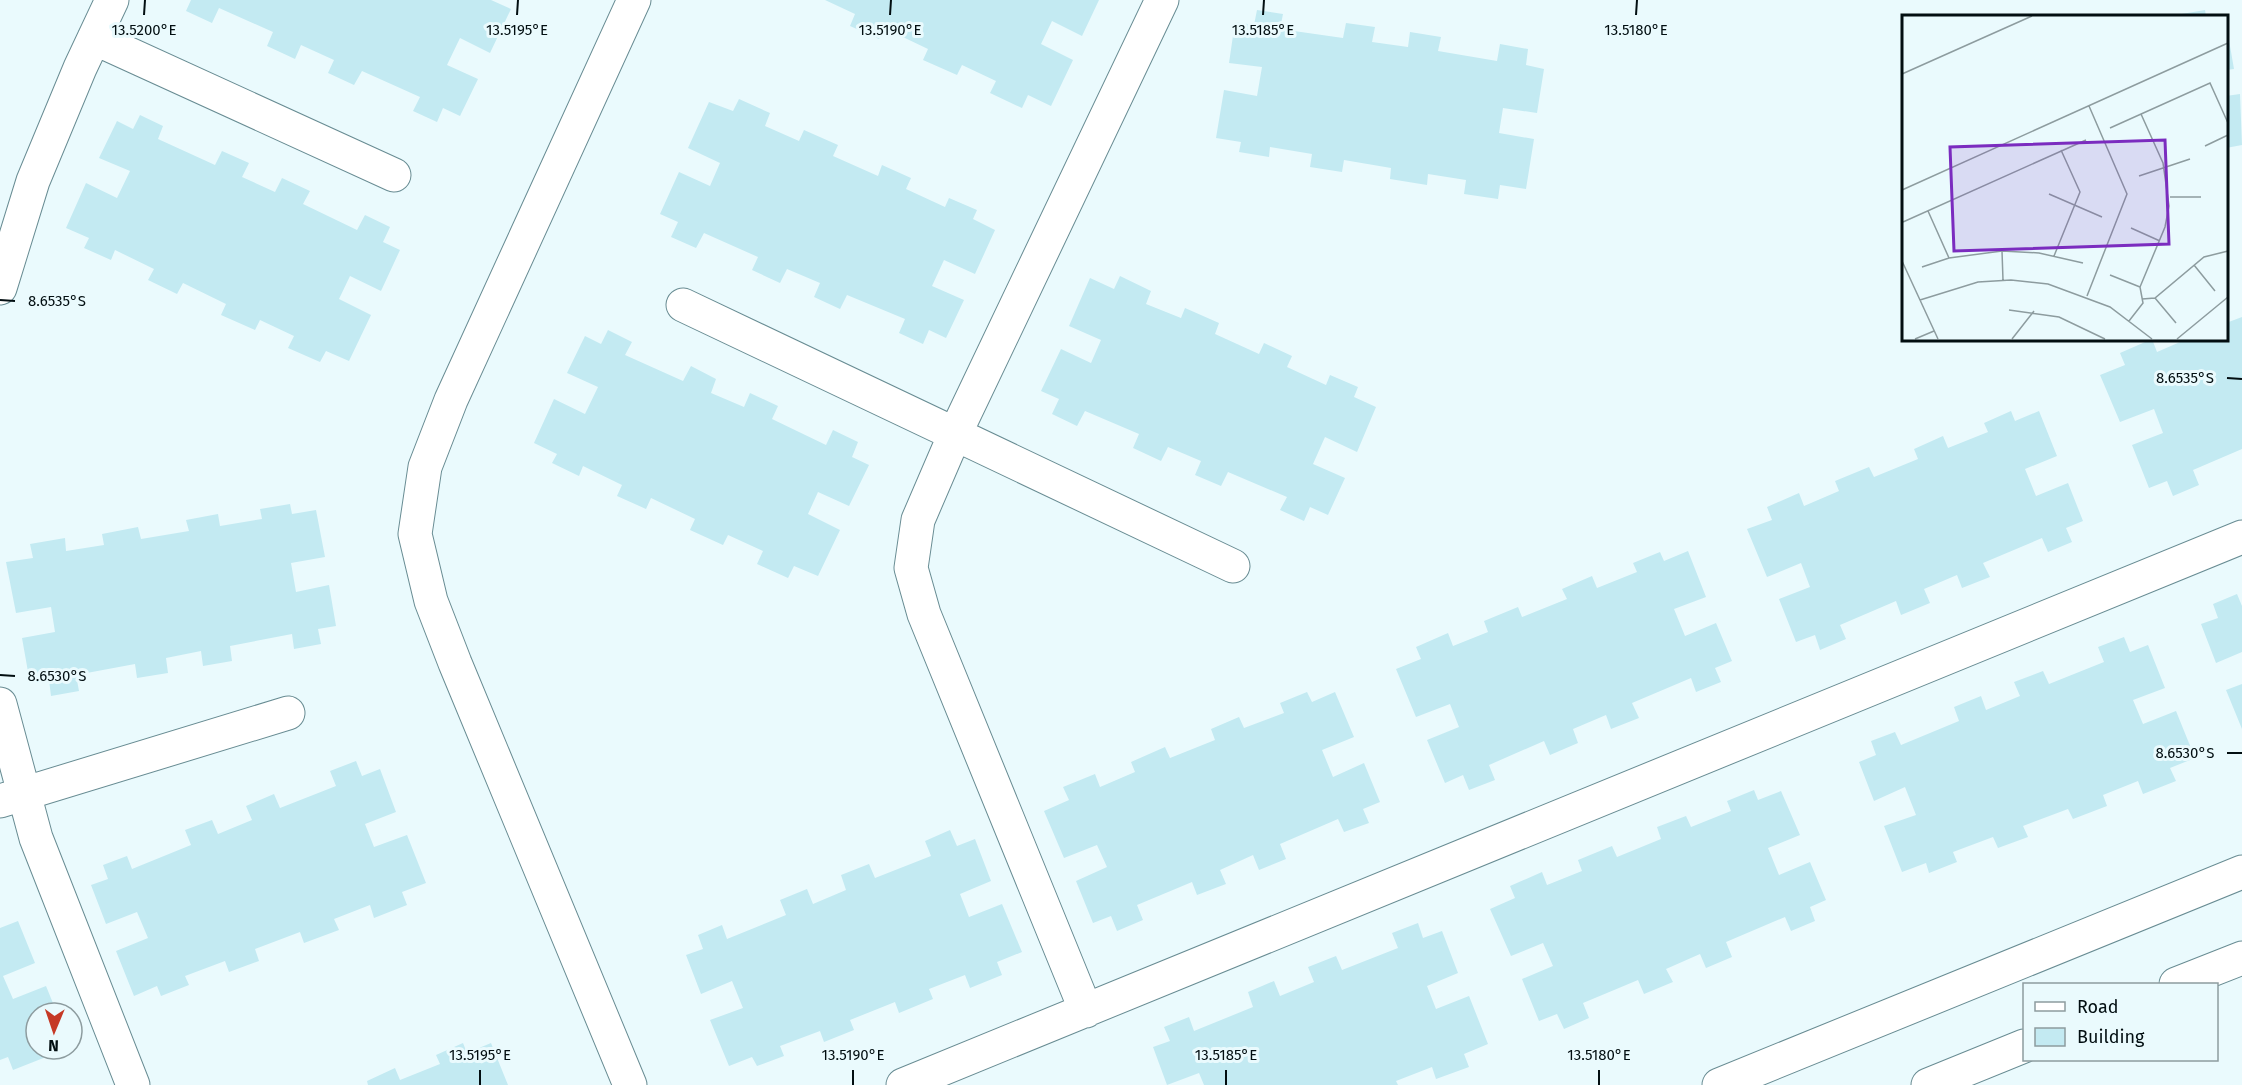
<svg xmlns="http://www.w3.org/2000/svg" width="2242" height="1085" viewBox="0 0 2242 1085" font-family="'Fira Sans',sans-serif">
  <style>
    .building { fill: #c3eaf2 }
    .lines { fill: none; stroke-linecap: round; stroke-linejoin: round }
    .minor-casing { stroke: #688c93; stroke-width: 35 }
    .minor { stroke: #fff; stroke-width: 33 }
    .ticks { fill: none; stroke: #020e11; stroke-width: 2 }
    .inset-road { fill: none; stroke: #8d9c9f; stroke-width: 1.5 }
    .view { fill: #7b2cbf; fill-opacity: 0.15; stroke: #7b2cbf; stroke-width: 3 }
    .inset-edge { fill: none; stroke: #020e11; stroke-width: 3 }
    .ticks-label { font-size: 15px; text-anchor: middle; fill: #020e11; stroke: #eafafd; stroke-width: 6; stroke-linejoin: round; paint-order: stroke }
  </style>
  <rect width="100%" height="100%" fill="#eafafd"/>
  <path class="building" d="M 191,0 L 491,0 L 511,9 L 490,53 L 460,38 L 447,65 L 478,79 L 460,116 L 443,108 L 437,122 L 413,111 L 420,97 L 362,71 L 354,85 L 328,73 L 334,60 L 301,45 L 295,59 L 267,46 L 273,32 L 219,8 L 212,23 L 186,11 Z
    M 825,0 L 1099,0 L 1082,36 L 1052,21 L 1041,44 L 1073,60 L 1051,106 L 1028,95 L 1022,108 L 990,93 L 996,81 L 962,65 L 957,75 L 923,60 L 928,49 L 884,28 L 879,39 L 850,26 L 855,14 Z
    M 1257,10 L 1283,14 L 1280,29 L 1343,38 L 1346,23 L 1375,27 L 1372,42 L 1408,47 L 1410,32 L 1441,37 L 1438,51 L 1497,61 L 1500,44 L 1528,49 L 1526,65 L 1544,69 L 1537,113 L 1503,108 L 1499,133 L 1534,139 L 1526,189 L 1500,185 L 1498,199 L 1464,194 L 1466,180 L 1428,174 L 1427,185 L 1390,179 L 1391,168 L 1344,160 L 1342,172 L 1310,167 L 1312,154 L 1270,147 L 1269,157 L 1239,152 L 1241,142 L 1216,138 L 1224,90 L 1257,96 L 1262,67 L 1229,63 L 1235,22 L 1254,25 Z
    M 2205,10 L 2206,16 L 2176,16 L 2176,15 Z
    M 2226,23 L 2234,69 L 2226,70 Z
    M 2240,94 L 2242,145 L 2226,148 L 2226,96 Z
    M 739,99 L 770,113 L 765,126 L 799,141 L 804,130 L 838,145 L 833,156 L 878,176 L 882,165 L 911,178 L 906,189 L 945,207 L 949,198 L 977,210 L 973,219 L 995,230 L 975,274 L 944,260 L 932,286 L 964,300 L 946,338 L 929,330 L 923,344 L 899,333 L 905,319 L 847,295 L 840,309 L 814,297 L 820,283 L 787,269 L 780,283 L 752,270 L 758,257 L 704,233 L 696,248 L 671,237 L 678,222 L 660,214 L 679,172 L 710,186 L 720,163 L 688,148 L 709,102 L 733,111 Z
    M 140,115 L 163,126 L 158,139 L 215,165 L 222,151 L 249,163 L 242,177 L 275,192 L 282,178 L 310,191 L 303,204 L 357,230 L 365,215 L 390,227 L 383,242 L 400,250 L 381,291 L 350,276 L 339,299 L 371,315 L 349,361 L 326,351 L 320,362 L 288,348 L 294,336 L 260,320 L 255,330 L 221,315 L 226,304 L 183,283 L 177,294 L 148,280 L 154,269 L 115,250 L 111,260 L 84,248 L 89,238 L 66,228 L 86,183 L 117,198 L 130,171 L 99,158 L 117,121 L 133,129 Z
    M 1120,276 L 1151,291 L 1146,304 L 1181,318 L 1185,308 L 1219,323 L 1215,334 L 1259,354 L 1264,343 L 1292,356 L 1287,367 L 1326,385 L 1330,375 L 1358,387 L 1354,397 L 1376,407 L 1357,452 L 1325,437 L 1313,464 L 1345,478 L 1328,515 L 1310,507 L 1304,521 L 1280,510 L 1287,497 L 1228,472 L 1221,486 L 1195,475 L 1201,461 L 1168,447 L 1161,461 L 1133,448 L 1139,434 L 1085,411 L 1077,426 L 1052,414 L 1059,399 L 1041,391 L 1061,349 L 1091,363 L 1101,340 L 1069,326 L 1090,278 L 1114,289 Z
    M 2242,317 L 2242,449 L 2193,470 L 2199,485 L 2173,496 L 2167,481 L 2149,488 L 2132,445 L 2163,433 L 2154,409 L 2120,422 L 2100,375 L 2125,365 L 2120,353 L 2152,339 L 2157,352 L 2187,339 L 2226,339 L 2226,323 Z
    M 608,330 L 632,342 L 625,355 L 683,381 L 691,366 L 716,379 L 711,393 L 744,407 L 750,393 L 778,406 L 772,419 L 826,445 L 833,430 L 858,442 L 852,457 L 869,465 L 849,506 L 818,492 L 808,514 L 840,530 L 818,576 L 794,566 L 788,578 L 757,564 L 763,551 L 728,535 L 723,545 L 690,530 L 695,519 L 651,498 L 646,509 L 617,496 L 622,485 L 583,466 L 579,476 L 552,463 L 557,454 L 534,443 L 554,399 L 585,414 L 598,387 L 567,373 L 585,336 L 601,344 Z
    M 2011,411 L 2015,421 L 2039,411 L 2057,456 L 2025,469 L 2036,496 L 2068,483 L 2083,521 L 2066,528 L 2072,542 L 2048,552 L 2042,538 L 1983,563 L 1990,577 L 1962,588 L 1957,575 L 1924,589 L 1930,603 L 1901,615 L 1896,601 L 1840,625 L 1846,639 L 1820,650 L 1815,635 L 1796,642 L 1779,599 L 1810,587 L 1801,563 L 1767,577 L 1747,529 L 1772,520 L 1767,507 L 1799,493 L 1804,506 L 1839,491 L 1835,481 L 1869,467 L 1874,477 L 1918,459 L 1914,449 L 1943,436 L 1948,448 L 1988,432 L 1984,423 Z
    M 290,504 L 292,514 L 316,510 L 325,557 L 291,563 L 296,592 L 329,585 L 336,626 L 318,629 L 321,644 L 294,649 L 292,634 L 230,646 L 232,661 L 203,666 L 201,651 L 166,658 L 168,673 L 137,678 L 135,664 L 76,675 L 79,691 L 51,696 L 49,680 L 30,683 L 22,638 L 55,632 L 51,607 L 16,613 L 6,562 L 33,558 L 30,544 L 65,538 L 66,551 L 104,545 L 102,534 L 138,527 L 141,539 L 189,531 L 186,520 L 218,514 L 220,526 L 262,519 L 260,509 Z
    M 1688,551 L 1706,597 L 1674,609 L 1685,636 L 1716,623 L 1732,661 L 1715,668 L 1721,682 L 1696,692 L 1691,678 L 1632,703 L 1639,718 L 1611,729 L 1606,715 L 1573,729 L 1578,743 L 1550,755 L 1544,741 L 1489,765 L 1495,780 L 1469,790 L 1463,775 L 1445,783 L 1427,740 L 1459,727 L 1450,704 L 1416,717 L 1396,669 L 1421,659 L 1416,647 L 1448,633 L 1453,646 L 1488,632 L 1484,621 L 1518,607 L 1522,617 L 1567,599 L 1562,589 L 1592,576 L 1597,588 L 1637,572 L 1633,563 L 1660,552 L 1664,561 Z
    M 2237,594 L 2242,606 L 2242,652 L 2216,663 L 2201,624 L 2218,618 L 2213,604 Z
    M 2124,637 L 2130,652 L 2148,645 L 2165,688 L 2133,700 L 2143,724 L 2176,711 L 2195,758 L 2170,768 L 2176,781 L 2143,794 L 2138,781 L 2103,795 L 2107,806 L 2073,819 L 2068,809 L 2023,826 L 2028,837 L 1998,848 L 1993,837 L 1953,852 L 1957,862 L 1929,873 L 1926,863 L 1902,872 L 1884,826 L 1916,815 L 1905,787 L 1874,801 L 1859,762 L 1876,755 L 1871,741 L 1895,732 L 1901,745 L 1959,721 L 1954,707 L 1981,696 L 1986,710 L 2020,696 L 2014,682 L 2043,671 L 2049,684 L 2104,662 L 2098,647 Z
    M 2242,684 L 2242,729 L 2226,690 Z
    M 1307,692 L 1312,702 L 1335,692 L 1354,737 L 1322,750 L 1333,777 L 1364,763 L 1380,802 L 1363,809 L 1369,823 L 1344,832 L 1338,819 L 1280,844 L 1286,859 L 1259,870 L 1253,855 L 1220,870 L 1226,884 L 1197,895 L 1192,882 L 1137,905 L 1143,920 L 1117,931 L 1111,916 L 1093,923 L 1076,881 L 1107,867 L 1097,845 L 1064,858 L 1044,811 L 1069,800 L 1063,787 L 1095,774 L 1100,787 L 1135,772 L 1131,762 L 1165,747 L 1170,758 L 1215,740 L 1211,729 L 1239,717 L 1244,728 L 1284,713 L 1280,703 Z
    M 356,761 L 362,776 L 380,769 L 396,812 L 365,824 L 374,847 L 407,835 L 426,883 L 402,892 L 407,905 L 374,918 L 370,905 L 334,919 L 339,930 L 304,943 L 300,932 L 255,949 L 259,961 L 229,972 L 225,961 L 185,976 L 189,985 L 161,996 L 157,986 L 134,996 L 116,951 L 148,938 L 137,912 L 106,924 L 91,885 L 108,879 L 103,865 L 127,856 L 132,869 L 191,845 L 185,830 L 212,820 L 218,834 L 252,820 L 246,806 L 274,794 L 280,808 L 336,786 L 330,771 Z
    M 1754,790 L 1758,800 L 1781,791 L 1800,835 L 1768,848 L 1779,875 L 1810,862 L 1826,900 L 1810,907 L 1815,921 L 1791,931 L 1785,917 L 1726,942 L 1732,957 L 1706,968 L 1700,954 L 1666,969 L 1673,982 L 1644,994 L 1638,980 L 1583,1003 L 1589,1018 L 1564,1029 L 1557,1014 L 1539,1021 L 1522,979 L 1553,966 L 1543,943 L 1511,956 L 1490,909 L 1515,898 L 1510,886 L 1542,872 L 1547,885 L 1582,871 L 1578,860 L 1612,846 L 1617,857 L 1661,839 L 1657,827 L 1686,816 L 1691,827 L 1731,811 L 1727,801 Z
    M 950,830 L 957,846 L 975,839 L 991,881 L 960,894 L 969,917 L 1002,904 L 1022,952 L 997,962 L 1002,975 L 970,988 L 965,975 L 929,989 L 933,999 L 899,1013 L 895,1002 L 850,1020 L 854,1030 L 824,1042 L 820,1031 L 780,1046 L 784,1056 L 757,1066 L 752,1057 L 729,1066 L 710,1020 L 743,1008 L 732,981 L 701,994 L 686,955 L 703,949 L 698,935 L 722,925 L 727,939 L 786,915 L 780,900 L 807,889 L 813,904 L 846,890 L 841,875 L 869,864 L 875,878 L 931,856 L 925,841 Z
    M 18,921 L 35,963 L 3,976 L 13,999 L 46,986 L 57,1013 L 36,1013 L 36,1049 L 43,1049 L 46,1057 L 13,1070 L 8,1057 L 0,1060 L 0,928 Z
    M 1418,923 L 1423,938 L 1442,931 L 1458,973 L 1427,986 L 1436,1009 L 1469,996 L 1488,1044 L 1464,1054 L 1469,1067 L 1436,1079 L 1432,1067 L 1396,1081 L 1398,1085 L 1204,1085 L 1199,1073 L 1167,1085 L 1153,1047 L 1170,1041 L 1164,1027 L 1189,1017 L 1194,1031 L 1253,1007 L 1248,992 L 1274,981 L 1280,996 L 1314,982 L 1308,967 L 1336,956 L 1342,970 L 1398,948 L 1392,933 Z
    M 463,1043 L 467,1053 L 491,1043 L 508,1085 L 368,1085 L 367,1081 L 395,1068 L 400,1080 L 440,1064 L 436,1055 Z"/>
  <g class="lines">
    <defs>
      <path id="minor" d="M 94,38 L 394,175
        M 0,288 L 33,181 L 80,68 L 112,0
        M 683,305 L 1233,566
        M 0,704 L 36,838 L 133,1085
        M 0,801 L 288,713
        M 2176,984 L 2242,958
        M 1086,1011 L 924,614 L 911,568 L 918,520 L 955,434 L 1162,0
        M 630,1085 L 455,663 L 431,601 L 415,534 L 425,467 L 451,400 L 634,0
        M 903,1085 L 2242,537
        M 1719,1085 L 2242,872
        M 1928,1085 L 2024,1046"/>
    </defs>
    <use href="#minor" class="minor-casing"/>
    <use href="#minor" class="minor"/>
  </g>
  <path class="ticks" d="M 144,15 L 145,0M 517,15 L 518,0M 890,15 L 891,0M 1263,15 L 1264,0M 1636,15 L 1637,0M 0,300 L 15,301M 2227,378 L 2242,379M 0,675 L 15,676M 2227,753 L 2242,753M 480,1085 L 480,1070M 853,1085 L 853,1070M 1226,1085 L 1226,1070M 1599,1085 L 1599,1070"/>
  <g transform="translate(1902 15)">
    <rect width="326" height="326" fill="#eafafd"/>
    <path class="inset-road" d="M 0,59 L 130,1M 208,113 L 308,68 L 326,108M 303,131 L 326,120M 237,161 L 288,144M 0,175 L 326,28M 147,179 L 200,202M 268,182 L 299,182M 26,196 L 47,243M 1,207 L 184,125M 229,213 L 258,226M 100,236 L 101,265M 152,241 L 178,177 L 159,135M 0,246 L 36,324M 292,250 L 313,276M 20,252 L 47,243 L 100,236 L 137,238 L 181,248M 208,260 L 238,272M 185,281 L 225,179 L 187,91M 253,283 L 274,308M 240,284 L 253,283 L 302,242 L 326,236M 18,285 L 76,267 L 109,265 L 146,269 L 208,292 L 250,324M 107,295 L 157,302 L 203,324M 227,306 L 241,288 L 238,272 L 263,212 L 267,191 L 261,148 L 239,99M 13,324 L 32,316M 110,324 L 132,296M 275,324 L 326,282"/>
    <path class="view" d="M 263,125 L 267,229 L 52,236 L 48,132 Z"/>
    <rect width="326" height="326" class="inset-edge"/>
  </g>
  <g class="ticks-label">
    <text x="144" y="35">13.5200°E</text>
    <text x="517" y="35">13.5195°E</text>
    <text x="890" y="35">13.5190°E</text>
    <text x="1263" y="35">13.5185°E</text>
    <text x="1636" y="35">13.5180°E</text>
    <text x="57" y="306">8.6535°S</text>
    <text x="2185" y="383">8.6535°S</text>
    <text x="57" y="681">8.6530°S</text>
    <text x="2185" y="758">8.6530°S</text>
    <text x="480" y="1060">13.5195°E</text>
    <text x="853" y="1060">13.5190°E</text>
    <text x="1226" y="1060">13.5185°E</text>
    <text x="1599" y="1060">13.5180°E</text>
  </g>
  <rect x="2023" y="983" width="195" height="78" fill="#eafafd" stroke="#8d9c9f" stroke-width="1.5"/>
  <rect x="2035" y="1002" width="30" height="9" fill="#ffffff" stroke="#8d9c9f" stroke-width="1.5"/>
  <text x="2077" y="1013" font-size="18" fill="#020e11">Road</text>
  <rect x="2035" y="1028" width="30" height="18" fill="#c3eaf2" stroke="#8d9c9f" stroke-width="1.5"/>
  <text x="2077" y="1043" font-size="18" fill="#020e11">Building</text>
  <g transform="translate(54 1031) rotate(182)"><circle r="28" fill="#eafafd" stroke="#8d9c9f" stroke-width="1.5"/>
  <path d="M0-4.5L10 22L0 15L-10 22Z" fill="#c53926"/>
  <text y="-9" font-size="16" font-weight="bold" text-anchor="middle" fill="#020e11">N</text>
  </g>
</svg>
